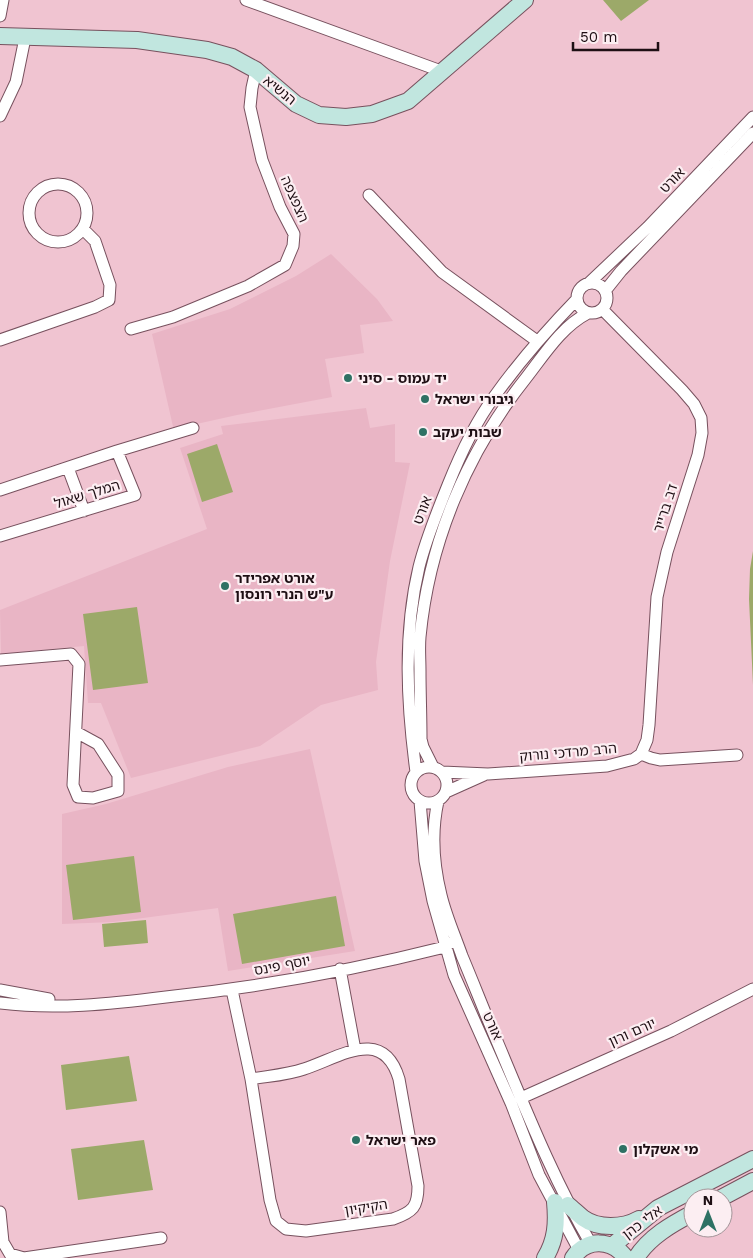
<svg xmlns="http://www.w3.org/2000/svg" width="753" height="1258" viewBox="0 0 753 1258" font-family="'Work Sans','Noto Sans Hebrew',sans-serif">
  <style>
    .built { fill: #e9b5c5 }
    .green { fill: #9ca969 }
    .lines { fill: none; stroke-linecap: round; stroke-linejoin: round }
    .street-casing { stroke: #77515e; stroke-width: 13 }
    .secondary-casing { stroke: #77515e; stroke-width: 18 }
    .street { stroke: #fff; stroke-width: 11 }
    .secondary { stroke: #c1e6df; stroke-width: 16 }
    .poi-dot { fill: #2e7164; stroke: #fceef2; stroke-width: 2 }
    .labels { text-anchor: middle; stroke-width: 4.5; stroke-linejoin: round; paint-order: stroke }
    .street-label { font-size: 14px; fill: #1e0f14; stroke: #fceef2 }
    .poi-label { font-size: 14px; font-weight: bold; fill: #1e0f14; stroke: #fceef2; text-anchor: start }
  </style>
  <rect width="100%" height="100%" fill="#f0c4d1"/>
  <path class="built" d="M 331,254 L 377,299 L 393,321 L 360,325 L 364,353 L 325,359 L 332,397 L 237,415 L 192,425 L 174,431 L 152,334 L 230,309 L 296,276 Z
    M 366,408 L 370,428 L 395,424 L 395,462 L 410,463 L 390,561 L 376,662 L 378,690 L 321,705 L 260,746 L 131,778 L 101,703 L 88,703 L 84,646 L 1,654 L 0,610 L 207,529 L 180,448 L 223,434 L 221,426 Z
    M 310,749 L 355,951 L 228,971 L 218,908 L 113,922 L 62,924 L 62,814 L 106,804 L 228,767 Z"/>
  <path class="green" d="M 603,0 L 649,0 L 621,21 Z
    M 217,444 L 233,492 L 202,502 L 187,454 Z
    M 753,551 L 753,685 L 749,599 L 750,569 Z
    M 137,607 L 148,683 L 93,690 L 83,614 Z
    M 134,856 L 141,912 L 73,920 L 66,865 Z
    M 336,896 L 345,946 L 242,964 L 233,914 Z
    M 146,920 L 148,943 L 104,947 L 102,924 Z
    M 129,1056 L 137,1101 L 66,1110 L 61,1065 Z
    M 144,1140 L 153,1190 L 78,1200 L 71,1149 Z"/>
  <g class="lines">
    <defs>
      <path id="street" d="M 246,0 L 441,71
        M 0,16 L 3,0
        M 0,116 L 16,82 L 25,38
        M29 213a29 29 0 1 1 58 0a29 29 0 1 1-58 0Z
        M 369,195 L 442,272 L 537,341
        M 589,283 L 648,227 L 753,117
        M577 298a15 15 0 1 1 30 0a15 15 0 1 1-30 0Z
        M 605,291 L 621,271 L 753,133
        M 602,309 L 682,390 L 694,404 L 701,418 L 702,433 L 698,455 L 667,552 L 657,597 L 649,725 L 647,740 L 641,754
        M 131,329 L 173,317 L 248,286 L 285,265 L 293,246 L 294,234 L 280,207 L 262,160 L 250,107 L 252,88 L 256,70
        M 0,340 L 95,307 L 109,300 L 110,285 L 95,241 L 83,229
        M 117,451 L 193,428
        M 68,468 L 84,511
        M 0,490 L 117,451 L 135,495 L 0,536
        M 0,660 L 71,654 L 79,664 L 73,785 L 78,797 L 93,798 L 118,791 L 118,775 L 98,744 L 76,732
        M411 785a18 18 0 1 1 36 0a18 18 0 1 1-36 0Z
        M 433,767 L 423,747 L 421,739 C 421,716 420,693 420,671 C 420,659 419,648 420,637 C 429,542 467,452 526,378 C 544,355 561,327 588,313
        M 416,772 C 407,705 403,634 419,567 C 426,539 437,512 448,485 C 460,455 474,424 494,397 C 519,362 547,330 577,299
        M 442,772 L 488,774 L 607,766 L 634,759 L 641,754 L 651,758 L 660,760 L 737,755
        M 446,792 L 484,775
        M 420,801 L 425,861 L 433,901 L 454,975 L 511,1103 L 539,1175 L 579,1250
        M 438,801 C 431,833 433,863 441,895 C 446,916 455,936 462,956 C 473,982 483,1008 494,1034 C 524,1105 552,1177 591,1244
        M 340,969 L 355,1050
        M 0,990 L 49,999
        M 232,990 L 251,1079 L 270,1200 L 276,1221 L 286,1229 L 306,1231 L 393,1219 C 413,1212 418,1207 418,1186 L 399,1079 C 383,1025 339,1058 304,1069 C 287,1075 268,1076 251,1079
        M 0,1003 C 55,1010 111,1004 166,997 C 260,987 354,970 445,947 L 450,943
        M 521,1098 L 671,1031 L 753,989
        M 0,1212 L 3,1242 L 10,1254 L 24,1258 L 161,1238"/>
      <path id="secondary" d="M 0,36 L 137,40 L 207,50 L 232,57 L 256,70 L 296,104 L 319,115 L 346,117 L 372,114 L 408,101 L 525,0
        M 721,1198 L 753,1181
        M 568,1205 C 573,1209 578,1214 583,1218 C 598,1229 623,1228 639,1219
        M 612,1246 L 658,1208 L 753,1159
        M 545,1258 C 556,1240 557,1223 555,1202
        M 573,1258 C 586,1238 612,1239 626,1258
        M 636,1258 C 649,1237 672,1224 693,1213"/>
    </defs>
    <use href="#street" class="street-casing"/>
    <use href="#secondary" class="secondary-casing"/>
    <use href="#street" class="street"/>
    <use href="#secondary" class="secondary"/>
  </g>
  <g class="poi-dot">
    <circle cx="348" cy="378" r="5"/>
    <circle cx="425" cy="399" r="5"/>
    <circle cx="423" cy="432" r="5"/>
    <circle cx="225" cy="586" r="5"/>
    <circle cx="356" cy="1140" r="5"/>
    <circle cx="623" cy="1149" r="5"/>
  </g>
  <g class="labels">
    <g class="street-label">
      <text transform="translate(280 90) rotate(39)" y="5">הנשיא</text>
      <text transform="translate(672 180) rotate(-46)" y="5">אורט</text>
      <text transform="translate(295 199) rotate(66)" y="5">הצפצפה</text>
      <text transform="translate(87 494) rotate(-17)" y="5">המלך שאול</text>
      <text transform="translate(665 508) rotate(-72)" y="5">דב ברייר</text>
      <text transform="translate(422 510) rotate(-69)" y="5">אורט</text>
      <text transform="translate(568 752) rotate(-5)" y="5">הרב מרדכי נורוק</text>
      <text transform="translate(282 965) rotate(-11)" y="5">יוסף פינס</text>
      <text transform="translate(493 1026) rotate(66)" y="5">אורט</text>
      <text transform="translate(632 1032) rotate(-24)" y="5">יורם ורון</text>
      <text transform="translate(366 1207) rotate(-9)" y="5">הקיקיון</text>
      <text transform="translate(642 1222) rotate(-37)" y="5">אלי כהן</text>
    </g>
    <g class="poi-label">
      <text x="358" y="383">יד עמוס - סיני</text>
      <text x="435" y="404">גיבורי ישראל</text>
      <text x="433" y="437">שבות יעקב</text>
      <text x="235" y="583">אורט אפרידר<tspan x="235" dy="16">ע"ש הנרי רונסון</tspan></text>
      <text x="366" y="1145">פאר ישראל</text>
      <text x="633" y="1154">מי אשקלון</text>
    </g>
  </g>
  <g transform="translate(708 1213)"><circle r="24" fill="#fceef2" stroke="#a39599"/>
  <path d="M0-4L9 19L0 12L-9 19Z" fill="#2e7164"/>
  <text y="-8" font-size="14" font-weight="bold" text-anchor="middle" fill="#1e0f14">N</text>
  </g>
  <path d="M573 42v8h85v-8" fill="none" stroke="#1e0f14" stroke-width="2.5"/>
  <text x="580" y="42" font-size="15" fill="#1e0f14" stroke="#fceef2" stroke-width="4" paint-order="stroke">50 m</text>
</svg>
